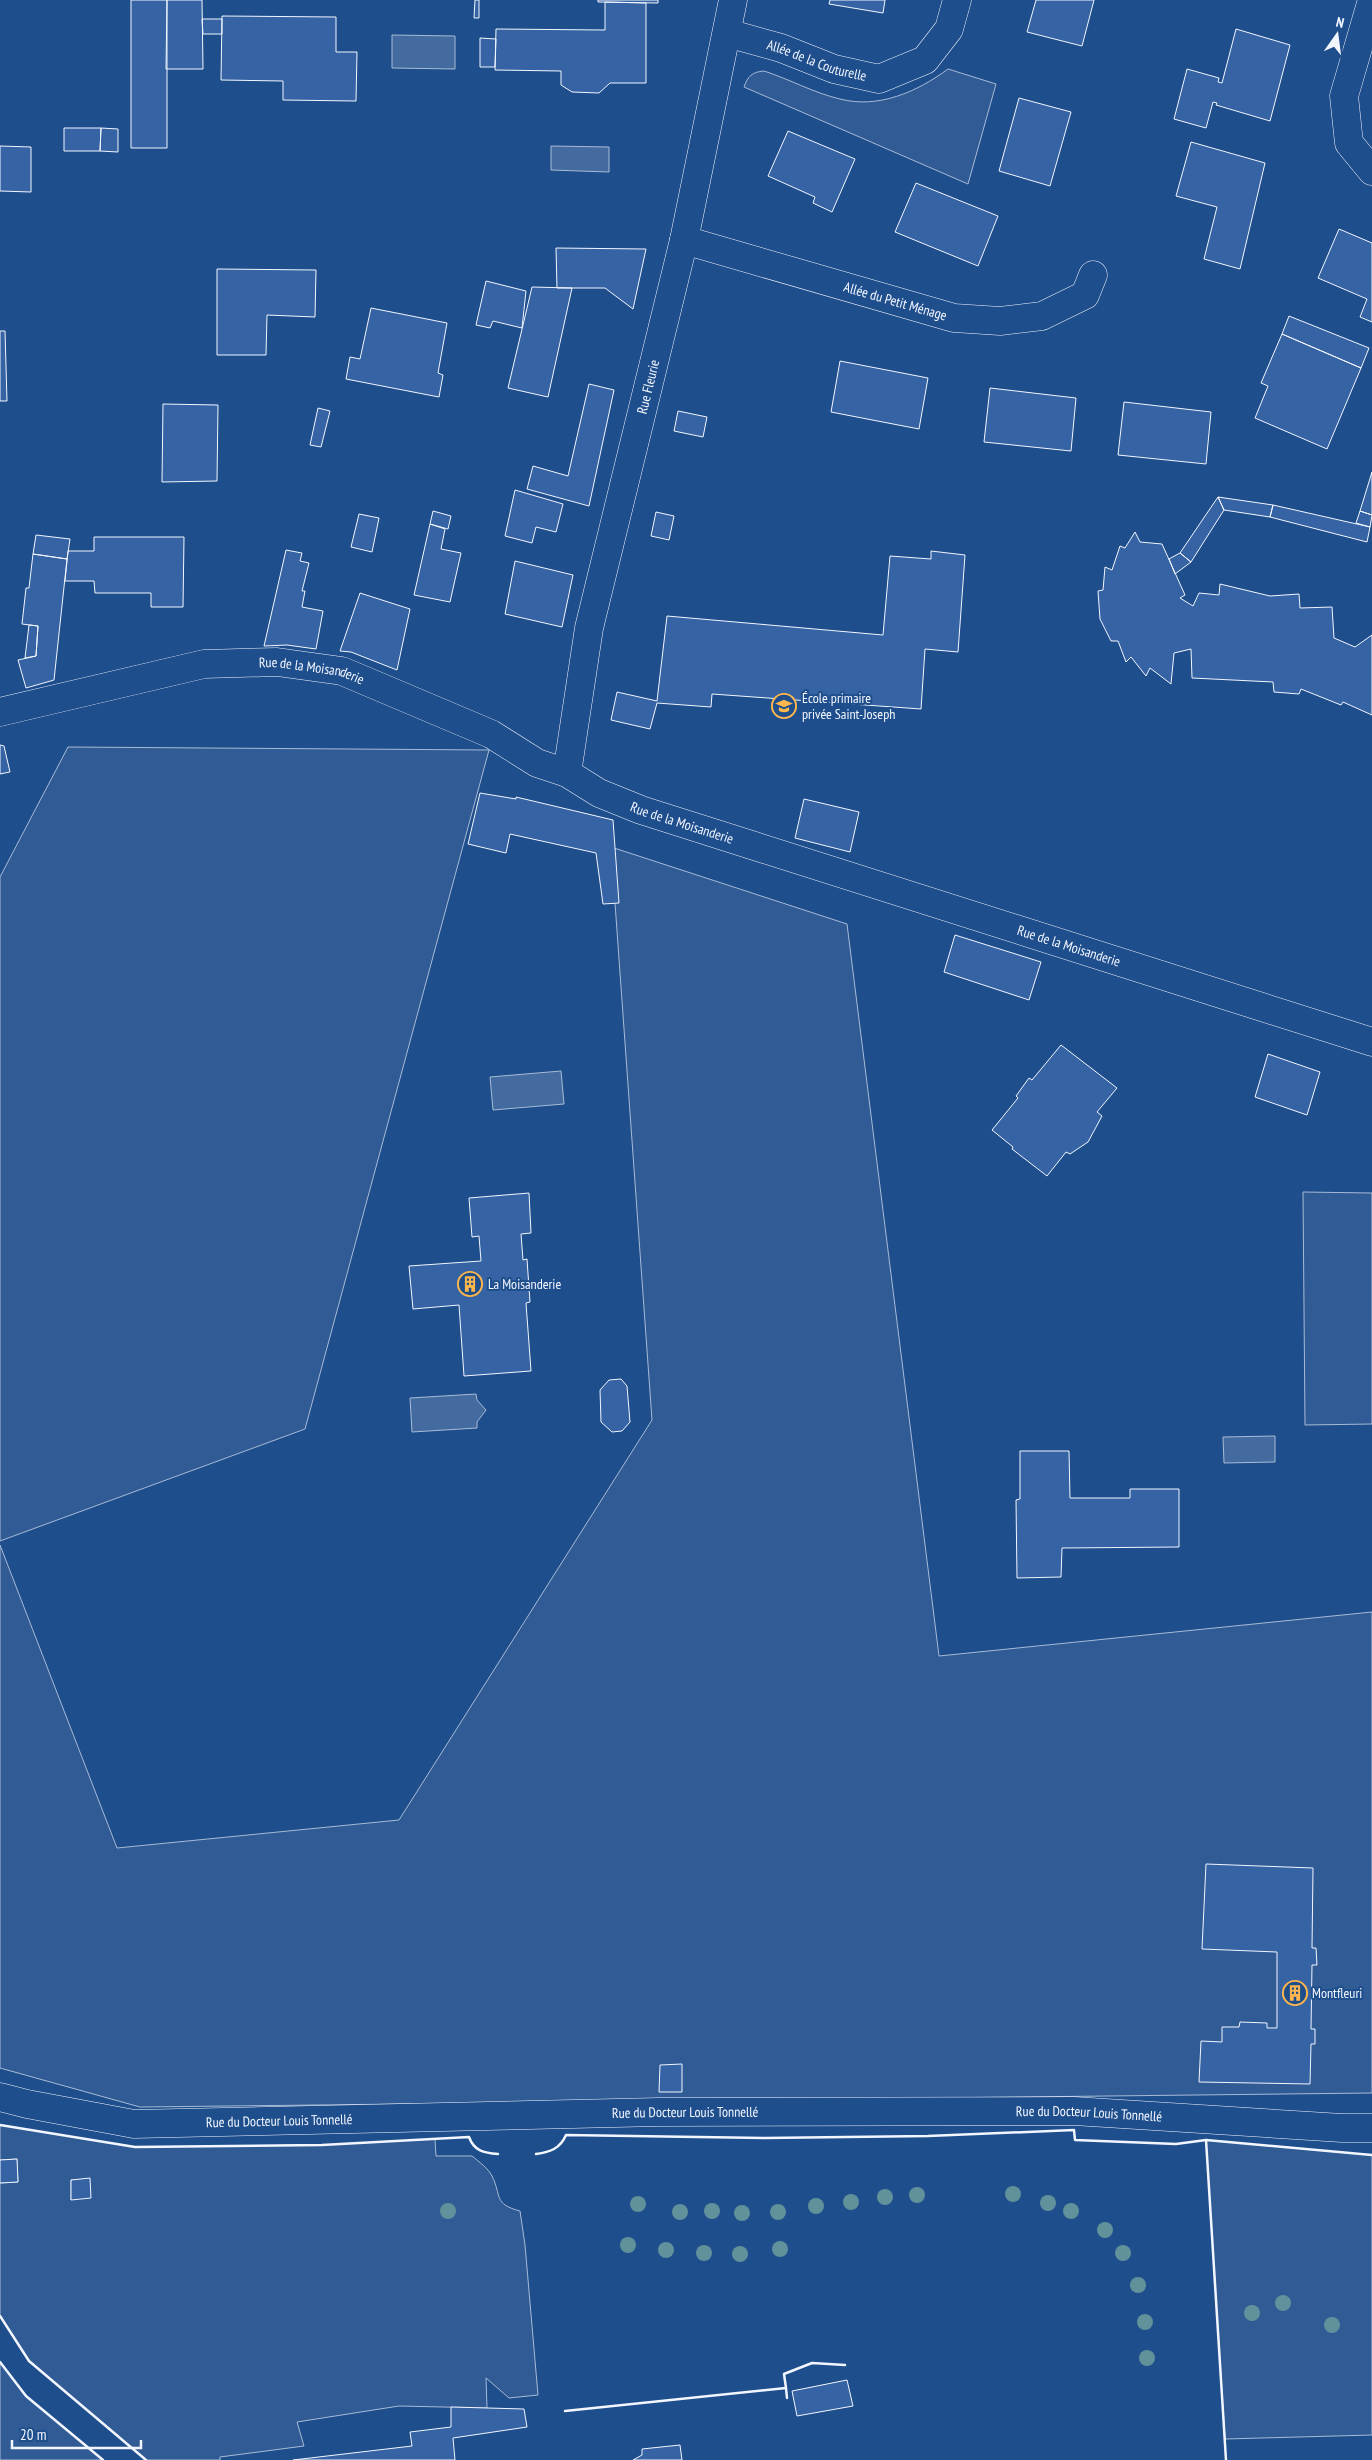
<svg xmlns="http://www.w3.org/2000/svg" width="1372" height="2460" viewBox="0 0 1372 2460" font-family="'PT Sans Narrow',sans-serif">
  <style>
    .green { fill: #305b95; stroke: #a8bbd7; fill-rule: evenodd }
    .water { fill: #446ba0; stroke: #a8bbd7 }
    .building { fill: #3563a3; stroke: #f2f6ff }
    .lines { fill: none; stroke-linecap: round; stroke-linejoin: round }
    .minor-casing { stroke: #f2f6ff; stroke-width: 29 }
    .tertiary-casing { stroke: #f2f6ff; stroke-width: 29 }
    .minor { stroke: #1f4e8c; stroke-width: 28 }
    .tertiary { stroke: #1f4e8c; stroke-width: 28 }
    .wall { stroke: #f2f6ff; stroke-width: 2.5 }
    .tree { fill: #61919a }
    .labels { text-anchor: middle; stroke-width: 4; stroke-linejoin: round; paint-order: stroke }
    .street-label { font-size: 14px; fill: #f2f6ff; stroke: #1f4e8c }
    .poi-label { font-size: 14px; fill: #f2f6ff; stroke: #1f4e8c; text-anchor: start }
  </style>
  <rect width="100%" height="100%" fill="#1f4e8c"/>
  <path class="green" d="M 948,69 L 996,84 L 968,184 L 744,87 C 748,76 752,72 764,71 C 789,79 814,93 840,99 C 878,109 917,92 948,69 Z
    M 68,747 L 489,750 L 305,1429 L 0,1541 L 0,877 Z
    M 611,847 L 847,924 L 939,1656 L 1372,1612 L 1372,2093 L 140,2107 L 0,2068 L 0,1545 L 117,1848 L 399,1820 L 652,1420 Z
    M 1303,1192 L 1372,1193 L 1372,1424 L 1305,1425 Z
    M 0,2125 L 135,2147 L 322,2145 L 435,2139 L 436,2156 L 472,2156 C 479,2162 488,2168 492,2176 C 502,2196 493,2204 520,2211 L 525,2245 L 538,2395 L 509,2398 L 486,2378 L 487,2408 L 399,2406 L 297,2422 L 304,2446 L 220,2457 L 220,2460 L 146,2460 L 29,2361 L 0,2316 L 0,2183 L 18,2182 L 17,2159 L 0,2160 ZM 90,2179 L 71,2200 L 71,2180 Z
    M 1206,2140 L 1372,2155 L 1372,2435 L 1225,2439 Z
    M 0,2362 L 26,2396 L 103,2460 L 0,2460 Z"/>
  <path class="water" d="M 392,35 L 455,36 L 455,69 L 392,68 Z
    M 551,146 L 609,147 L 609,172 L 551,170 Z
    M 561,1071 L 564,1104 L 493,1110 L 490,1077 Z
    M 476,1394 L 477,1400 L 486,1410 L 477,1422 L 477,1428 L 412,1432 L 410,1398 Z
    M 1275,1436 L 1275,1462 L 1224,1463 L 1223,1437 Z"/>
  <path class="building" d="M 131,0 L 167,0 L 167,148 L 131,148 Z
    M 167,0 L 202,0 L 203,69 L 166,69 Z
    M 475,0 L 479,0 L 479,18 L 474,18 Z
    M 598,0 L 658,0 L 658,3 L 598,2 Z
    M 830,0 L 885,0 L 883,13 L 829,4 Z
    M 1036,0 L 1094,0 L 1082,46 L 1027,32 Z
    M 605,2 L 646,3 L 646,83 L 610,83 L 599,93 L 572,92 L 561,85 L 561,71 L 495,70 L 496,29 L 605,30 Z
    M 222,16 L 336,17 L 336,52 L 357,52 L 356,101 L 283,100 L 283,81 L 221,80 Z
    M 202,19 L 222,19 L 222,34 L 203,34 Z
    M 1236,29 L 1290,45 L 1270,121 L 1216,105 L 1217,103 L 1213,102 L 1206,128 L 1174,119 L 1187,69 L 1219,78 L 1218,82 L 1222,83 Z
    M 480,38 L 496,39 L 495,67 L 480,67 Z
    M 1019,98 L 1071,112 L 1050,186 L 999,171 Z
    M 64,128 L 101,128 L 100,151 L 64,151 Z
    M 101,128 L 118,129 L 118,152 L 100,151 Z
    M 788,131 L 855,159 L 832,212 L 813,203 L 815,197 L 768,176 Z
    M 1191,142 L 1265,163 L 1240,269 L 1204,259 L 1217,207 L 1176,196 Z
    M 0,146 L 31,147 L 31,192 L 0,191 Z
    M 916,183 L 998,216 L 978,266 L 895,232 Z
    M 1339,229 L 1372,243 L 1372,322 L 1360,317 L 1367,299 L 1318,278 Z
    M 556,248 L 646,249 L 633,309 L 605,288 L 557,288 Z
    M 217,269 L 316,270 L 315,317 L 267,315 L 266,355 L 217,355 Z
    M 486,281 L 526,291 L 522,328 L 493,321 L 490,328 L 476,325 Z
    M 532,287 L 572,288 L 548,397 L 508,388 Z
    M 371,308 L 447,323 L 438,373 L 443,375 L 439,397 L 346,379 L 350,357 L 360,359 Z
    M 1289,316 L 1369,348 L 1361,368 L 1282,334 Z
    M 0,331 L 5,331 L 7,401 L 0,401 Z
    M 1282,334 L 1361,368 L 1327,449 L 1255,418 L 1268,386 L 1261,383 Z
    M 840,361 L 928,378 L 919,429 L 831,412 Z
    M 589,384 L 614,390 L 589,506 L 527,489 L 533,466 L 568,476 Z
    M 990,388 L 1076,398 L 1071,451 L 984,442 Z
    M 1124,402 L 1211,412 L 1206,464 L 1118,455 Z
    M 163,404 L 218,405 L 217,481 L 162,482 Z
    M 318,408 L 330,411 L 321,447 L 310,445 Z
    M 678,411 L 707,417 L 703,437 L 674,431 Z
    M 1372,472 L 1372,515 L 1360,511 Z
    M 515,490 L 563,504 L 556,532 L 536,527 L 532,543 L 505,536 Z
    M 1218,497 L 1224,510 L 1191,562 L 1180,553 Z
    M 1218,497 L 1273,505 L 1270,517 L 1224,510 Z
    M 1273,505 L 1370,527 L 1367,542 L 1270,517 Z
    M 433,511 L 451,516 L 448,529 L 430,524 Z
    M 1360,511 L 1372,515 L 1370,527 L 1356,523 Z
    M 656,512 L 674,516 L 669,540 L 651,536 Z
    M 359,514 L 379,518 L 372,552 L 351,547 Z
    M 430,524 L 445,529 L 441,549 L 461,553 L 450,602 L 414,595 Z
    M 1135,532 L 1140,542 L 1162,544 L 1185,595 L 1180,598 L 1193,606 L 1199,593 L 1219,595 L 1220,584 L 1270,596 L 1299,594 L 1300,608 L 1332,607 L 1334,638 L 1355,647 L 1372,635 L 1372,715 L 1343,702 L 1341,705 L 1301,689 L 1299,694 L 1274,692 L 1273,682 L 1192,678 L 1191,649 L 1174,653 L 1171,684 L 1150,668 L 1146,676 L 1131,657 L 1126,662 L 1118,641 L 1111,641 L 1100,619 L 1098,591 L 1103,590 L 1105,567 L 1112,570 L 1120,546 L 1125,548 Z
    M 36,535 L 70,539 L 67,559 L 33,554 Z
    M 94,537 L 184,537 L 183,607 L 151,607 L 151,593 L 95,593 L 94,581 L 65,581 L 68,551 L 94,551 Z
    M 286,550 L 302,553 L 300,561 L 309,563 L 302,591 L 305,591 L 302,607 L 323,611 L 316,649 L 287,645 L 264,646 Z
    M 931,551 L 965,555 L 958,652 L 925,649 L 921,709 L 712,694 L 711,707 L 657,703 L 650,729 L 611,720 L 617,692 L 657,701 L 667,616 L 883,635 L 890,556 L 931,559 Z
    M 1180,553 L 1191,562 L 1175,574 L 1169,559 Z
    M 33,554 L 67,559 L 54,680 L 26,688 L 18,660 L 36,656 L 38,626 L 22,624 L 26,588 L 29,588 Z
    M 515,561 L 573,575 L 562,627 L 505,614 Z
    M 360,593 L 410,609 L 397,670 L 351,652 L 340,651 Z
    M 29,625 L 38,626 L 36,656 L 25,658 Z
    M 0,745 L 4,746 L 10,772 L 0,774 Z
    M 480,793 L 516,799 L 516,797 L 613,820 L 619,903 L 603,904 L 596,853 L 510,834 L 506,853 L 468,844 Z
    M 804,799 L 859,812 L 850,852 L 795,838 Z
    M 955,935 L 1041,962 L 1029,1000 L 944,972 Z
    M 1061,1045 L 1117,1088 L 1097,1112 L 1102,1116 L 1088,1142 L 1070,1154 L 1066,1152 L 1047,1176 L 1012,1149 L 1013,1147 L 992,1130 L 1018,1098 L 1016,1096 L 1029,1078 L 1032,1080 Z
    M 1268,1054 L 1320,1072 L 1307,1115 L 1255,1097 Z
    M 529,1193 L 531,1233 L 521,1234 L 523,1260 L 527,1259 L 530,1302 L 526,1303 L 531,1371 L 464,1376 L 459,1305 L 413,1309 L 409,1266 L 481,1261 L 479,1236 L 472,1237 L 469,1198 Z
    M 621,1379 L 627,1386 L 630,1422 L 622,1431 L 612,1432 L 601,1422 L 600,1390 L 609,1380 Z
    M 1020,1451 L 1069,1451 L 1070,1498 L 1130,1498 L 1130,1489 L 1179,1489 L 1179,1547 L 1062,1548 L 1061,1577 L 1017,1578 L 1016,1500 L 1020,1499 Z
    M 1206,1864 L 1313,1868 L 1312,1948 L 1316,1948 L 1317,1965 L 1312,1965 L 1311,2029 L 1315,2029 L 1315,2044 L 1311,2044 L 1310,2084 L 1199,2082 L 1201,2041 L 1222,2042 L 1222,2027 L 1239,2027 L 1240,2022 L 1267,2023 L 1267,2028 L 1277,2028 L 1277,1952 L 1202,1949 Z
    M 682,2064 L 682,2092 L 659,2092 L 660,2065 Z
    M 17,2159 L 18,2182 L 0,2183 L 0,2160 Z
    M 90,2178 L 91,2198 L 71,2200 L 71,2180 Z
    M 847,2380 L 853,2406 L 797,2416 L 792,2391 Z
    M 451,2407 L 524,2409 L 527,2427 L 453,2438 L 455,2460 L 293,2460 L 412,2446 L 410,2432 L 451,2427 Z
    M 680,2445 L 682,2460 L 633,2460 L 642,2455 L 642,2449 Z"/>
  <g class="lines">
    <defs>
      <g id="minor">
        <path d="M 1372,0 L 1344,96 L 1349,143 L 1372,171"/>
        <path id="s1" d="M 727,33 L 781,48 L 834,69 L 879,79 L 925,60 L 949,29 L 957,0"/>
        <path id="s2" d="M 684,240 L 954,318 L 1000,321 L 1042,316 L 1085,295 L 1093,275"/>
        <path id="s3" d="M 567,773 L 589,628 L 684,240 L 733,0"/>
      </g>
      <g id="tertiary">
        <path id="s4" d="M 0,712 L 204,664 L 277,662 L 342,671 L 491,734 L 537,763 L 567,773 L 599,793 L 641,810 L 1372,1042"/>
        <path id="s5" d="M 0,2097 L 27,2104 L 134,2124 L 659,2112 L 1074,2111 L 1342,2128 L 1372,2128"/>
      </g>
    </defs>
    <use href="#minor" class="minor-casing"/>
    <use href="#tertiary" class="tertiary-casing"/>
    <use href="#minor" class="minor"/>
    <use href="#tertiary" class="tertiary"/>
    <path class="wall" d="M 0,2125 L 135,2147 L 322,2145 L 469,2137 C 474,2151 484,2153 498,2154
      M 1206,2140 L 1226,2460
      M 536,2154 C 550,2152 560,2149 566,2135 L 765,2138 L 928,2136 L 1074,2130 L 1075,2140 L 1176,2144 L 1206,2140 L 1372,2155
      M 0,2316 L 29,2361 L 146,2460
      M 0,2362 L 26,2396 L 103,2460
      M 786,2388 L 787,2398
      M 565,2411 L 786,2388 L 784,2374 L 812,2363 L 845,2365"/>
  </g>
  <g class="tree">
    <circle cx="1013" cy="2194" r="8"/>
    <circle cx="917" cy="2195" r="8"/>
    <circle cx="885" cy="2197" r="8"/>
    <circle cx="851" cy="2202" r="8"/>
    <circle cx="1048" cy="2203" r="8"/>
    <circle cx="638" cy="2204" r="8"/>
    <circle cx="816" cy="2206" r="8"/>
    <circle cx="448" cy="2211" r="8"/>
    <circle cx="712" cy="2211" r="8"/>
    <circle cx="1071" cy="2211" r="8"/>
    <circle cx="680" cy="2212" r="8"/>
    <circle cx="778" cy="2212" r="8"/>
    <circle cx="742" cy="2213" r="8"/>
    <circle cx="1105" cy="2230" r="8"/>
    <circle cx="628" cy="2245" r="8"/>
    <circle cx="780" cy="2249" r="8"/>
    <circle cx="666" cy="2250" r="8"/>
    <circle cx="704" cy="2253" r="8"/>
    <circle cx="1123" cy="2253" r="8"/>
    <circle cx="740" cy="2254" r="8"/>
    <circle cx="1138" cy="2285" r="8"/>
    <circle cx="1283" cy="2303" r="8"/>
    <circle cx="1252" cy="2313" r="8"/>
    <circle cx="1145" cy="2322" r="8"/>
    <circle cx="1332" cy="2325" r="8"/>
    <circle cx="1147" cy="2358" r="8"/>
  </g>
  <defs>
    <symbol id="school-ring" viewBox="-11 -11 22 22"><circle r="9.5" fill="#1f4e8c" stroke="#ffb74d" stroke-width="1.5"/><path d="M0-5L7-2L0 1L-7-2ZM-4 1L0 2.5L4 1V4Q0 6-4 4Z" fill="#ffb74d"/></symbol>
    <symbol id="building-ring" viewBox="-11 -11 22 22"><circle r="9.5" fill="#1f4e8c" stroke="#ffb74d" stroke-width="1.5"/><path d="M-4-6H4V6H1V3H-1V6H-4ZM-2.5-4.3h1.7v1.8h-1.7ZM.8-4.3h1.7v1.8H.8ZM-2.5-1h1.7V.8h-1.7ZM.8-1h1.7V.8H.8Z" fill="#ffb74d"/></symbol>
  </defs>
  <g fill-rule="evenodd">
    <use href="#school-ring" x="770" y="692" width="28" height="28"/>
    <use href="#building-ring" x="456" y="1270" width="28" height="28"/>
    <use href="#building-ring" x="1281" y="1979" width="28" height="28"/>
  </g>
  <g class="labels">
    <g class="street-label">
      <text dy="5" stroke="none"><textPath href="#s1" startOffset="94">Allée de la Couturelle</textPath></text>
      <text dy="5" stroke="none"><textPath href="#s2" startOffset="220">Allée du Petit Ménage</textPath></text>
      <text dy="5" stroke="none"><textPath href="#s3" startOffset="395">Rue Fleurie</textPath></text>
      <text dy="5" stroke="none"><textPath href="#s4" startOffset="318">Rue de la Moisanderie</textPath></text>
      <text dy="5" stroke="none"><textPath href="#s4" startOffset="722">Rue de la Moisanderie</textPath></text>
      <text dy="5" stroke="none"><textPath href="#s4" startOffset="1128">Rue de la Moisanderie</textPath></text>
      <text dy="5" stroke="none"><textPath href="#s5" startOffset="688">Rue du Docteur Louis Tonnellé</textPath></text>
      <text dy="5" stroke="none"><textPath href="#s5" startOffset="1092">Rue du Docteur Louis Tonnellé</textPath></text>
      <text dy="5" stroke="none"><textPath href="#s5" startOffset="282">Rue du Docteur Louis Tonnellé</textPath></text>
    </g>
    <g class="poi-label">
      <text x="802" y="703">École primaire<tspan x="802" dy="16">privée Saint-Joseph</tspan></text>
      <text x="488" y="1289">La Moisanderie</text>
      <text x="1312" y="1998">Montfleuri</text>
    </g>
  </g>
  <g transform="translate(1337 35) rotate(14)" stroke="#1f4e8c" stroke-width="4" paint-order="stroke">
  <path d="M0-4L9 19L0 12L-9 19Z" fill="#f2f6ff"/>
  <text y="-8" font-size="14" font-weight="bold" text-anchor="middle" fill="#f2f6ff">N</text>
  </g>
  <path d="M12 2440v8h129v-8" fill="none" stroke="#f2f6ff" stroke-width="2.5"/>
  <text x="20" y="2440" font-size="15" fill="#f2f6ff" stroke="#1f4e8c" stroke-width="4" paint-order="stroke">20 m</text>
</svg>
